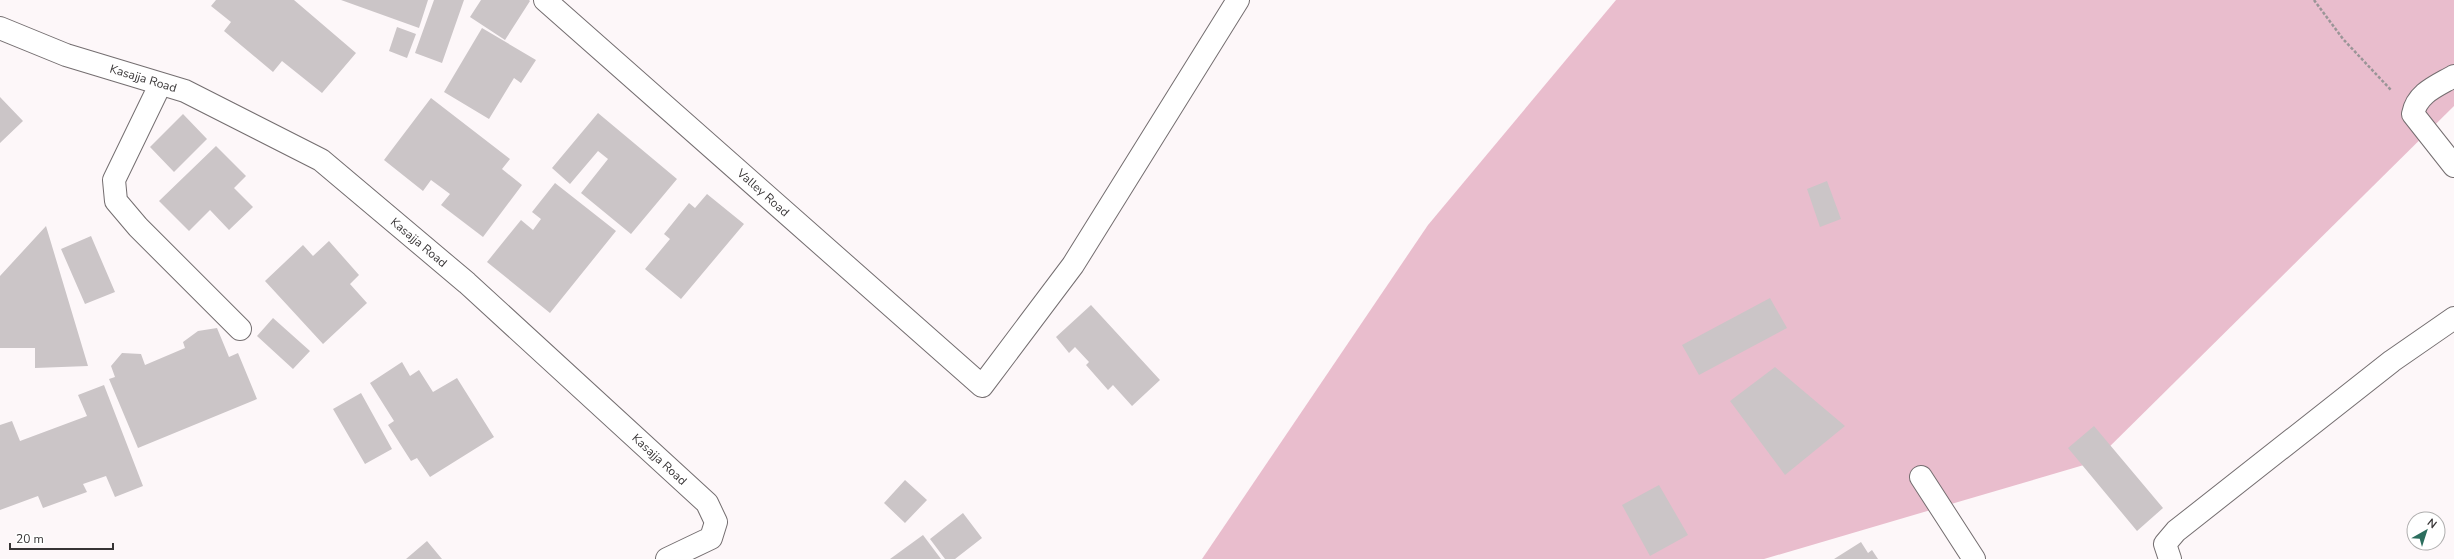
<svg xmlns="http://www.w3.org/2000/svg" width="2454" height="559" viewBox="0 0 2454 559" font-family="'Nunito Sans',sans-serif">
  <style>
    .green { fill: #e9bdcd }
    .building { fill: #cbc5c7 }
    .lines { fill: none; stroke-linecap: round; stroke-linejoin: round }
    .street-casing { stroke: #746e70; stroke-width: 24 }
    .path { stroke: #9a9597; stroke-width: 2.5; stroke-dasharray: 3 2; stroke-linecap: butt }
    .street { stroke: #fff; stroke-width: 22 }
    .labels { text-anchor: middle; stroke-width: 3; stroke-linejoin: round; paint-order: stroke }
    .street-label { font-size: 12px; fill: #373435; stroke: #fff }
  </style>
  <rect width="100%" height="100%" fill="#fdf7f9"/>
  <path class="green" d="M 1616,0 L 2454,0 L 2454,106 L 2094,462 L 1764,559 L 1202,559 L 1428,225 Z"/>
  <path class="building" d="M 216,0 L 294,0 L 356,53 L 322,93 L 282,61 L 273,72 L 224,31 L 231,22 L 211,6 Z
    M 341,0 L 428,0 L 419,28 Z
    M 434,0 L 464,0 L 442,63 L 415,53 Z
    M 481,0 L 529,0 L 530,1 L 505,40 L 470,17 Z
    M 397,27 L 416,34 L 407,58 L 389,51 Z
    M 482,28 L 536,60 L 521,83 L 514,78 L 489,119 L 444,92 Z
    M 0,97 L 23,121 L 0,143 Z
    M 431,98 L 510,159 L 502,169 L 522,185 L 483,237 L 441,205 L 450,194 L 431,180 L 423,191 L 384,160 Z
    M 598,113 L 677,179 L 631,234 L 581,193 L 608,159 L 598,151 L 570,184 L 552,168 Z
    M 183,114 L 207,139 L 174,172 L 150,147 Z
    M 216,146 L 246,176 L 234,188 L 253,207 L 229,230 L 210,210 L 189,231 L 159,201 Z
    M 1827,181 L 1841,219 L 1820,227 L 1807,189 Z
    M 555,183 L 616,231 L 550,313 L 487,262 L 521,220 L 533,230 L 541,219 L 532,212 Z
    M 707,194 L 744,224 L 681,299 L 645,269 L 670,239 L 664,234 L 689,203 L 695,208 Z
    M 46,226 L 88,366 L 35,368 L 35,348 L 0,348 L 0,276 Z
    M 91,236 L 115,292 L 85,304 L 61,249 Z
    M 329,241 L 359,275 L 350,284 L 367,303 L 323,344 L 265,281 L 303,245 L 313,256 Z
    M 1770,298 L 1787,328 L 1699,375 L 1682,345 Z
    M 1091,305 L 1160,380 L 1132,406 L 1113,385 L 1108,390 L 1086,365 L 1089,362 L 1075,347 L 1069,353 L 1056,337 Z
    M 273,318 L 310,351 L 293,369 L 257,336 Z
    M 217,328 L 229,357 L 238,353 L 257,399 L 138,448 L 109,379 L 115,377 L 111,366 L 122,353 L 141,354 L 145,365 L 185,348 L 183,342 L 198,331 Z
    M 402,362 L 410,376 L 419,370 L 433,392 L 457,378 L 494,437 L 430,477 L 417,458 L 411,461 L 388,425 L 394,421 L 370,383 Z
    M 1775,367 L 1845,426 L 1785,475 L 1730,401 Z
    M 104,385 L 143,486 L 115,497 L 106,476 L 83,484 L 87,492 L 43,508 L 38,496 L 0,510 L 0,425 L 12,421 L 20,441 L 87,416 L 78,395 Z
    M 361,393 L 392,449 L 365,464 L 333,409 Z
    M 2094,426 L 2163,508 L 2137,531 L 2068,448 Z
    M 905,480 L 927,500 L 905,523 L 884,503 Z
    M 1659,485 L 1688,535 L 1650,556 L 1622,505 Z
    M 963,513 L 982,538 L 955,559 L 945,559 L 930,539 Z
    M 923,535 L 941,559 L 890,559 Z
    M 427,541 L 442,559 L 406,559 Z
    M 1861,542 L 1868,553 L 1872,550 L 1878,559 L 1834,559 Z"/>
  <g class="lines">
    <defs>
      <g id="street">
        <path id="s1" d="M 545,0 L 982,386 L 1073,265 L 1238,0"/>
        <path id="s2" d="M 0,28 L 66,55 L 185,91 L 321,160 L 467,283 L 707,503 L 716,522 L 711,538 L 667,559"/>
        <path d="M 2454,76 C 2437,86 2417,93 2413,114 L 2454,166"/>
        <path d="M 160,85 L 114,180 L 116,201 L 138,227 L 240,329"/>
        <path d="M 1921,477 L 1974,559"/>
        <path d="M 2170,559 L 2165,544 L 2176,531 L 2392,361 L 2454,318"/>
      </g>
    </defs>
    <use href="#street" class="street-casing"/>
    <path class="path" d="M 2314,0 L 2343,39 L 2391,90"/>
    <use href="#street" class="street"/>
  </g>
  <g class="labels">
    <g class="street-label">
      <text dy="4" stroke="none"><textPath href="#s2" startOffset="152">Kasajja Road</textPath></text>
      <text dy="4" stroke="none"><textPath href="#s1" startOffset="291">Valley Road</textPath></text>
      <text dy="4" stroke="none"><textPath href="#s2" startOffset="476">Kasajja Road</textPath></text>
      <text dy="4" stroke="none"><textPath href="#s2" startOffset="800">Kasajja Road</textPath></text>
    </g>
  </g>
  <g transform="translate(2426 531) rotate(39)"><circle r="19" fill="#ffffff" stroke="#afaeae"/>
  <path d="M0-3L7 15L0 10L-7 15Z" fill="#2c6e5e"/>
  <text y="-6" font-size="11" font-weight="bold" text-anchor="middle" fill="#373435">N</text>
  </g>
  <path d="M10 543v6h103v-6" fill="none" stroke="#373435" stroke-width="2"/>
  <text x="16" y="543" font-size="12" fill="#373435" stroke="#ffffff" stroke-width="3" paint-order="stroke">20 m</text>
</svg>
